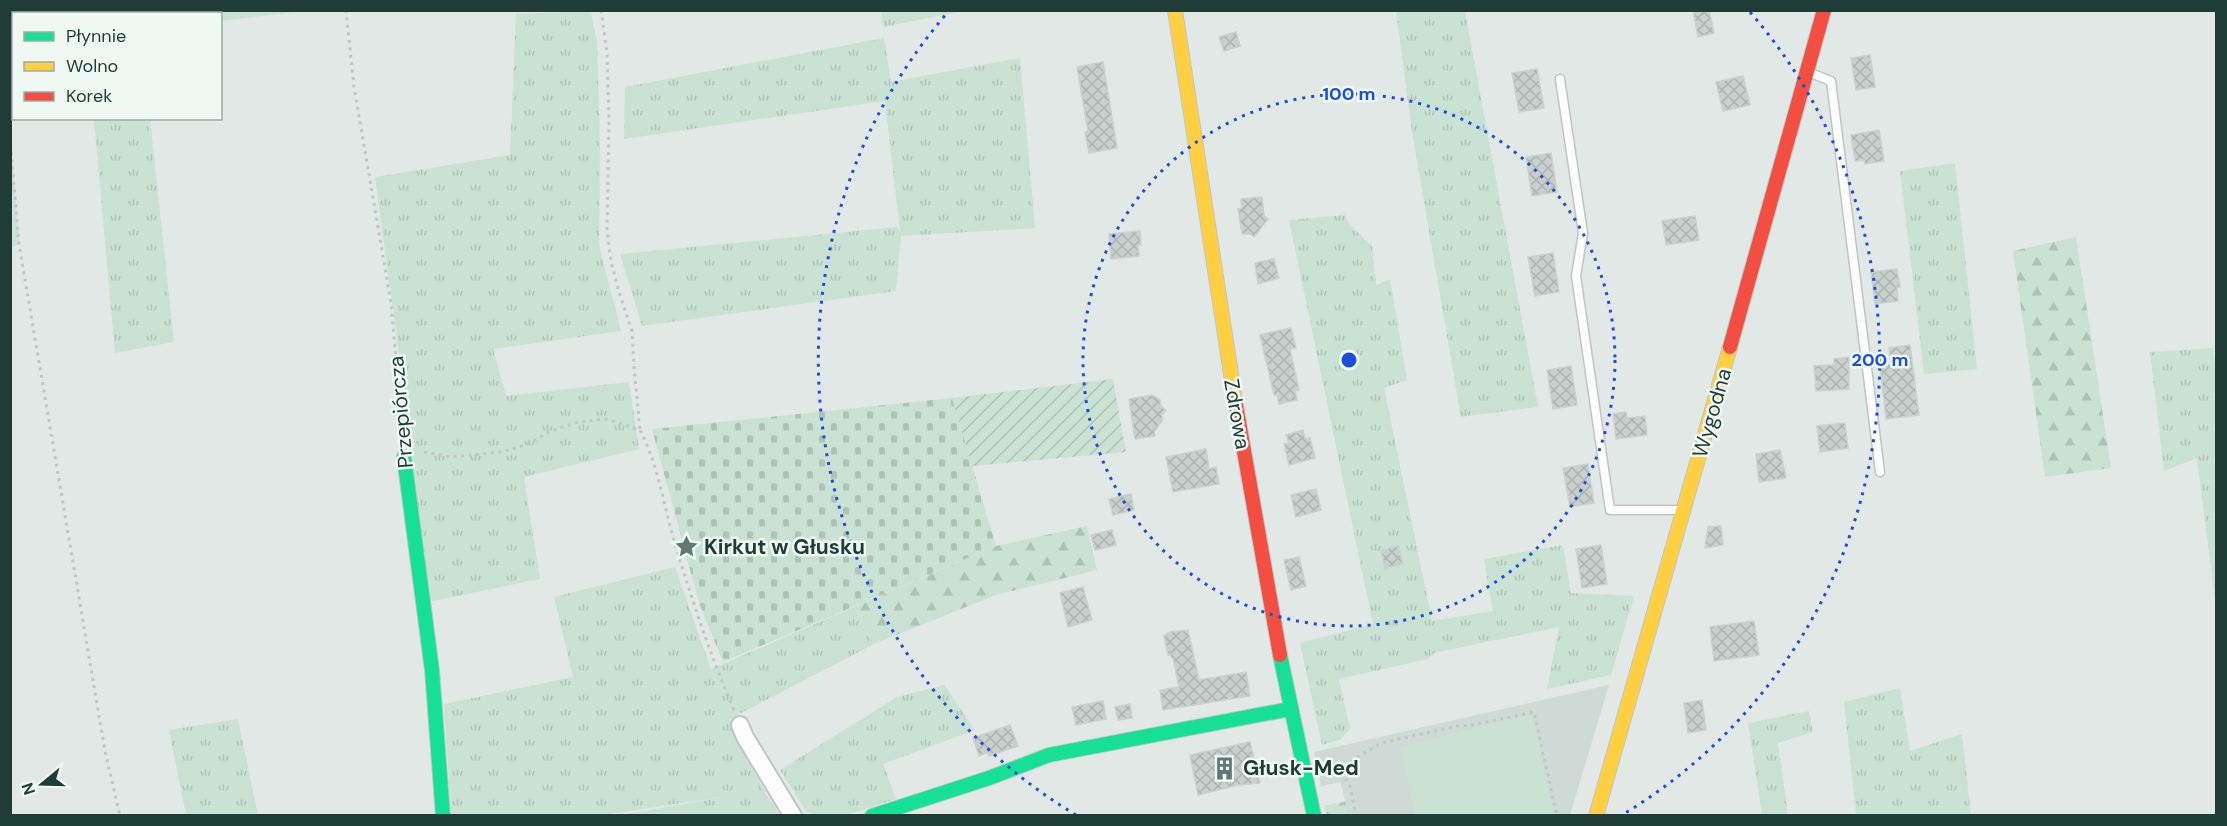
<svg xmlns="http://www.w3.org/2000/svg" width="2227" height="826" viewBox="0 0 2227 826" font-family="'DM Sans',sans-serif">
  <style>
    .built { fill: #cfdad6 }
    .grass { fill: url(#grass-tufts) }
    .forest { fill: url(#forest-firs) }
    .cemetery { fill: url(#cemetery-stones) }
    .garden { fill: url(#garden-furrows) }
    .pitch { fill: #cae2d4 }
    .building { fill: url(#building-cross-hatch); stroke: #cbd1cf; stroke-width: 1.5 }
    .lines { fill: none; stroke-linecap: round; stroke-linejoin: round }
    .lane-casing { stroke: #bfc5c3; stroke-width: 11 }
    .street-casing { stroke: #bfc5c3; stroke-width: 20 }
    .fast-casing { stroke: #bec6c4; stroke-width: 16 }
    .slow-casing { stroke: #bec6c4; stroke-width: 16 }
    .jam-casing { stroke: #bec6c4; stroke-width: 16 }
    .path { stroke: #bfc8c6; stroke-width: 3; stroke-dasharray: 3 4.5; stroke-linecap: butt }
    .lane { stroke: #fbfcfb; stroke-width: 8 }
    .street { stroke: #fbfcfb; stroke-width: 16 }
    .fast { stroke: #16e098; stroke-width: 14 }
    .slow { stroke: #ffcf43; stroke-width: 14 }
    .jam { stroke: #f24e42; stroke-width: 14 }
    .ring { fill: none; stroke: #1d4ed8; stroke-width: 3; stroke-dasharray: 3 6 }
    .labels { text-anchor: middle; stroke-width: 5; stroke-linejoin: round; paint-order: stroke }
    .street-label { font-size: 21px; fill: #1f3c37; stroke: #f0f8f4 }
    .poi-label { font-size: 21px; font-weight: bold; fill: #1f3c37; stroke: #f0f8f4; text-anchor: start }
    .centre { fill: #1d4ed8; stroke: #f0f8f4; stroke-width: 3 }
    .ring-label { font-size: 18px; text-anchor: middle; font-weight: bold; fill: #1d4ed8; stroke: #f0f8f4; stroke-width: 5; stroke-linejoin: round; paint-order: stroke }
  </style>
  <defs>
    <pattern id="grass-tufts" width="24" height="20" patternUnits="userSpaceOnUse" patternTransform="scale(1.5)"><rect width="24" height="20" fill="#cae2d4"/><path d="M3 7l-1-3M5 7V3M7 7l1-3M15 17l-1-3M17 17v-4M19 17l1-3" fill="none" stroke="#adc3b7"/></pattern>
    <pattern id="forest-firs" width="22" height="20" patternUnits="userSpaceOnUse" patternTransform="scale(1.5)"><rect width="22" height="20" fill="#cae2d4"/><path d="M5 1l3.5 6h-7zM16 11l3.5 6h-7z" fill="#adc3b7"/></pattern>
    <pattern id="cemetery-stones" width="16" height="16" patternUnits="userSpaceOnUse" patternTransform="scale(1.5)"><rect width="16" height="16" fill="#cae2d4"/><path d="M2 7V4a2 2 0 0 1 4 0v3zM10 15v-3a2 2 0 0 1 4 0v3z" fill="#adc3b7"/></pattern>
    <pattern id="garden-furrows" width="10" height="10" patternUnits="userSpaceOnUse" patternTransform="scale(1.5)"><rect width="10" height="10" fill="#cae2d4"/><path d="M-1 1l2-2M0 10L10 0M9 11l2-2" fill="none" stroke="#adc3b7"/></pattern>
    <pattern id="building-cross-hatch" width="8" height="8" patternUnits="userSpaceOnUse" patternTransform="scale(1.5)"><rect width="8" height="8" fill="#c9cfcd"/><path d="M0 0l8 8M0 8l8-8" fill="none" stroke="#acb3b1"/></pattern>
  </defs>
  <rect width="100%" height="100%" fill="#e2e8e6"/>
  <path class="built" d="M 1609,685 L 1570,815 L 1327,815 L 1325,806 L 1345,801 L 1341,782 L 1321,786 L 1314,752 Z"/>
  <path class="grass" d="M 85,11 L 85,10 L 302,11 L 221,21 L 220,14 L 85,14 Z
    M 591,11 L 597,43 L 600,145 L 599,245 L 621,331 L 493,349 L 506,396 L 629,382 L 639,449 L 524,477 L 540,579 L 428,602 L 410,435 L 375,177 L 510,155 L 516,14 Z
    M 881,11 L 881,10 L 964,11 L 883,27 Z
    M 1396,11 L 1465,11 L 1538,407 L 1461,417 L 1412,132 Z
    M 884,38 L 891,82 L 1020,58 L 1035,228 L 901,236 L 896,291 L 642,326 L 620,254 L 897,227 L 900,232 L 885,101 L 624,139 L 625,87 Z
    M 94,119 L 150,119 L 174,342 L 115,353 Z
    M 1955,163 L 1977,369 L 1924,374 L 1900,171 Z
    M 1345,215 L 1350,225 L 1372,246 L 1376,285 L 1390,279 L 1407,380 L 1384,388 L 1432,621 L 1493,611 L 1484,559 L 1563,545 L 1571,593 L 1634,596 L 1611,675 L 1547,689 L 1559,627 L 1434,653 L 1428,659 L 1339,679 L 1350,729 L 1340,740 L 1322,745 L 1300,643 L 1373,624 L 1289,220 Z
    M 2213,348 L 2216,372 L 2216,608 L 2197,458 L 2164,471 L 2150,352 Z
    M 675,567 L 711,669 L 854,607 L 874,644 L 730,719 L 764,791 L 780,815 L 621,815 L 729,796 L 596,816 L 451,815 L 444,704 L 573,677 L 554,597 Z
    M 944,685 L 975,730 L 883,764 L 896,799 C 874,806 826,826 806,811 L 780,770 L 897,697 Z
    M 1900,688 L 1910,751 L 1962,734 L 1971,815 L 1856,815 L 1844,702 Z
    M 1809,711 L 1813,732 L 1778,743 L 1788,815 L 1762,815 L 1748,723 Z
    M 238,719 L 258,815 L 186,815 L 169,730 Z"/>
  <path class="forest" d="M 11,164 L 13,164 L 19,244 L 11,248 Z
    M 2076,237 L 2111,468 L 2045,477 L 2013,251 Z
    M 1087,526 L 1097,570 L 996,595 L 874,644 L 854,607 L 996,546 Z
    M 1345,802 L 1348,815 L 1327,815 L 1325,806 Z"/>
  <path class="cemetery" d="M 952,398 L 996,546 L 723,662 L 699,603 L 652,429 Z"/>
  <path class="garden" d="M 1113,379 L 1126,452 L 972,466 L 952,398 Z"/>
  <path class="pitch" d="M 1532,714 L 1554,815 L 1416,815 L 1400,747 L 1463,732 L 1463,730 Z"/>
  <path class="building" d="M 1693,10 L 1709,10 L 1714,33 L 1698,37 Z
    M 1236,32 L 1240,46 L 1224,51 L 1219,37 Z
    M 1870,55 L 1875,87 L 1856,90 L 1851,58 Z
    M 1103,62 L 1117,148 L 1089,153 L 1085,132 L 1088,131 L 1077,67 Z
    M 1537,69 L 1544,108 L 1519,112 L 1512,73 Z
    M 1743,76 L 1750,105 L 1723,111 L 1716,82 Z
    M 1879,130 L 1884,161 L 1865,164 L 1864,160 L 1855,161 L 1851,135 Z
    M 1551,153 L 1557,192 L 1532,196 L 1526,157 Z
    M 1262,197 L 1264,216 L 1268,219 L 1254,237 L 1250,234 L 1242,234 L 1238,209 L 1242,208 L 1241,199 Z
    M 1695,216 L 1699,240 L 1666,245 L 1662,221 Z
    M 1140,231 L 1141,245 L 1138,245 L 1139,256 L 1111,259 L 1109,234 Z
    M 1553,253 L 1559,292 L 1535,296 L 1528,257 Z
    M 1274,259 L 1279,278 L 1258,284 L 1255,263 Z
    M 1897,269 L 1900,287 L 1897,287 L 1898,301 L 1875,304 L 1871,272 Z
    M 1291,328 L 1296,348 L 1290,349 L 1299,390 L 1295,391 L 1297,400 L 1279,404 L 1277,395 L 1274,395 L 1260,335 Z
    M 1910,345 L 1919,415 L 1886,419 L 1880,365 L 1891,364 L 1889,348 Z
    M 1849,357 L 1849,389 L 1816,391 L 1814,366 L 1834,365 L 1834,359 Z
    M 1571,366 L 1577,405 L 1553,409 L 1547,370 Z
    M 1152,395 L 1160,400 L 1161,406 L 1166,410 L 1162,415 L 1162,421 L 1154,432 L 1155,436 L 1135,439 L 1129,399 Z
    M 1626,412 L 1627,418 L 1645,416 L 1647,435 L 1616,439 L 1613,414 Z
    M 1845,423 L 1848,448 L 1820,452 L 1817,426 Z
    M 1303,430 L 1305,439 L 1310,438 L 1315,458 L 1289,465 L 1284,444 L 1289,443 L 1286,435 Z
    M 1206,449 L 1209,469 L 1216,467 L 1219,484 L 1173,492 L 1166,457 Z
    M 1780,450 L 1786,478 L 1759,482 L 1756,454 Z
    M 1588,464 L 1594,503 L 1570,507 L 1563,468 Z
    M 1316,489 L 1321,510 L 1296,517 L 1291,495 Z
    M 1131,494 L 1134,510 L 1113,515 L 1109,499 Z
    M 1721,526 L 1723,545 L 1705,548 L 1708,527 Z
    M 1112,530 L 1116,545 L 1095,550 L 1091,535 Z
    M 1601,545 L 1607,584 L 1582,588 L 1576,549 Z
    M 1398,546 L 1403,564 L 1385,568 L 1381,550 Z
    M 1299,557 L 1306,586 L 1291,590 L 1284,560 Z
    M 1083,587 L 1092,620 L 1068,627 L 1060,593 Z
    M 1754,621 L 1759,655 L 1714,661 L 1710,627 Z
    M 1188,630 L 1199,680 L 1246,672 L 1250,696 L 1163,710 L 1160,690 L 1179,687 L 1173,658 L 1172,658 L 1170,654 L 1168,655 L 1164,636 L 1170,632 Z
    M 1702,700 L 1706,730 L 1688,733 L 1684,703 Z
    M 1103,701 L 1106,719 L 1076,725 L 1072,707 Z
    M 1130,704 L 1132,718 L 1118,720 L 1115,707 Z
    M 1010,725 L 1018,746 L 989,756 L 988,752 L 979,756 L 973,738 Z
    M 1250,742 L 1260,783 L 1238,785 L 1198,795 L 1190,755 Z"/>
  <g class="lines">
    <defs>
      <path id="lane" d="M 1808,72 L 1831,81 L 1880,472
        M 1560,79 L 1583,233 L 1576,276 L 1610,510 L 1681,510"/>
      <path id="street" d="M 740,725 L 745,737 L 793,816"/>
      <path id="fast" d="M 404,457 L 432,670 L 443,816
        M 1280,655 L 1314,816
        M 872,816 L 989,778 L 1049,755 L 1290,709"/>
      <path id="slow" d="M 1175,10 L 1235,400
        M 1596,816 L 1730,347"/>
      <path id="jam" d="M 1730,347 L 1824,10
        M 1235,400 L 1280,655"/>
    </defs>
    <use href="#lane" class="lane-casing"/>
    <use href="#street" class="street-casing"/>
    <use href="#fast" class="fast-casing"/>
    <use href="#slow" class="slow-casing"/>
    <use href="#jam" class="jam-casing"/>
    <path class="path" d="M 346,10 L 354,87 L 391,303 L 403,438
      M 601,10 L 607,53 L 609,121 L 607,231 L 611,261 L 619,292 L 632,331 L 634,366 L 640,430
      M 10,137 L 19,244 L 105,751 L 120,816
      M 424,452 L 452,457 L 502,452 L 526,445 L 551,431 L 578,422 L 607,419 L 640,430 C 658,464 663,503 674,540 C 691,598 710,654 734,710
      M 1322,770 L 1338,767 L 1350,786 L 1356,816
      M 1341,773 L 1354,759 L 1381,743 L 1462,725 L 1468,726 L 1534,712 L 1557,816"/>
    <use href="#lane" class="lane"/>
    <use href="#street" class="street"/>
    <use href="#fast" class="fast"/>
    <use href="#slow" class="slow"/>
    <use href="#jam" class="jam"/>
  </g>
  <g class="ring">
    <circle cx="1349" cy="360" r="266"/>
    <path d="M1076 815A531 531 0 0 1 948 12M1750 12A531 531 0 0 1 1622 815"/>
  </g>
  <defs>
    <symbol id="sight-bare" viewBox="-9 -9 18 18"><path d="M0-6L1.8-2.2L6-1.7L2.9 1.2L3.7 5.4L0 3.3L-3.7 5.4L-2.9 1.2L-6-1.7L-1.8-2.2Z" fill="#637874" stroke="#f0f8f4" stroke-width="2.5" paint-order="stroke"/></symbol>
    <symbol id="building-bare" viewBox="-9 -9 18 18"><path d="M-4-6H4V6H1V3H-1V6H-4ZM-2.5-4.3h1.7v1.8h-1.7ZM.8-4.3h1.7v1.8H.8ZM-2.5-1h1.7V.8h-1.7ZM.8-1h1.7V.8H.8Z" fill="#637874" stroke="#f0f8f4" stroke-width="2.5" paint-order="stroke"/></symbol>
  </defs>
  <g fill-rule="evenodd">
    <use href="#sight-bare" x="670" y="530" width="33" height="33"/>
    <use href="#building-bare" x="1208" y="752" width="33" height="33"/>
  </g>
  <g class="labels">
    <g class="street-label">
      <text transform="translate(401 412) rotate(-95)" y="7">Przepiórcza</text>
      <text transform="translate(1712 413) rotate(-74)" y="7">Wygodna</text>
      <text transform="translate(1237 414) rotate(80)" y="7">Zdrowa</text>
    </g>
    <g class="poi-label">
      <text x="704" y="554">Kirkut w Głusku</text>
      <text x="1243" y="775">Głusk-Med</text>
    </g>
  </g>
  <circle cx="1349" cy="360" r="9" class="centre"/>
  <g class="ring-label">
    <text x="1349" y="100">100 m</text>
    <text x="1880" y="366">200 m</text>
  </g>
  <rect width="2227" height="826" fill="none" stroke="#1f3c37" stroke-width="24"/>
  <rect x="12" y="12" width="210" height="108" fill="#f0f8f4" stroke="#9cada8" stroke-width="1.5"/>
  <rect x="24" y="32" width="30" height="9" fill="#16e098" stroke="#9cada8" stroke-width="1.5"/>
  <text x="66" y="42" font-size="18" fill="#1f3c37">Płynnie</text>
  <rect x="24" y="62" width="30" height="9" fill="#ffcf43" stroke="#9cada8" stroke-width="1.5"/>
  <text x="66" y="72" font-size="18" fill="#1f3c37">Wolno</text>
  <rect x="24" y="92" width="30" height="9" fill="#f24e42" stroke="#9cada8" stroke-width="1.5"/>
  <text x="66" y="102" font-size="18" fill="#1f3c37">Korek</text>
  <g transform="translate(42 784) rotate(251)" stroke="#f0f8f4" stroke-width="4.5" paint-order="stroke">
  <path d="M0-4.5L10 22L0 15L-10 22Z" fill="#1f3c37"/>
  <text y="-9" font-size="16" font-weight="bold" text-anchor="middle" fill="#1f3c37">N</text>
  </g>
</svg>
